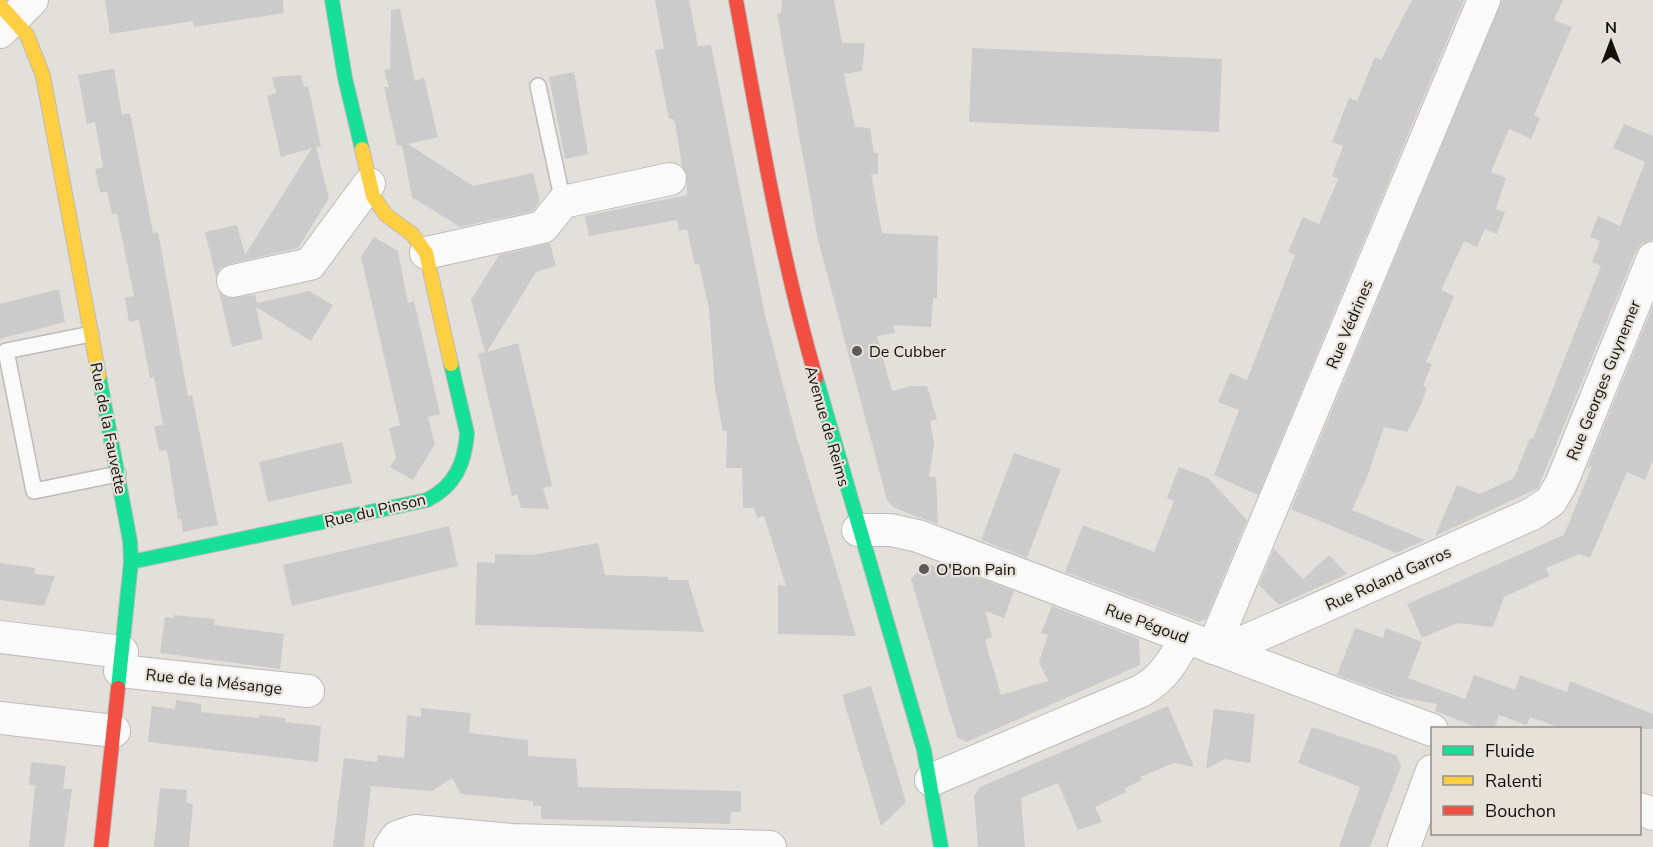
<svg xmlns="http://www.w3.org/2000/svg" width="1653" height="847" viewBox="0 0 1653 847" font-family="'Nunito Sans',sans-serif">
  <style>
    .building { fill: #cacbca }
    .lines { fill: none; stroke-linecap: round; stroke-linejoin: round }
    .lane-casing { stroke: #bdbbb8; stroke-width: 18 }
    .street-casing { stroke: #bdbbb8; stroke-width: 34 }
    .fast-casing { stroke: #bdbbb8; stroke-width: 16 }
    .slow-casing { stroke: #bdbbb8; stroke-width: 16 }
    .jam-casing { stroke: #bdbbb8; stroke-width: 16 }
    .lane { stroke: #fbfafa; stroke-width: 15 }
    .street { stroke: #fbfafa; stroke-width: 32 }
    .fast { stroke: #16e098; stroke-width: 14 }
    .slow { stroke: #ffcf43; stroke-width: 14 }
    .jam { stroke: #f24e42; stroke-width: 14 }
    .poi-dot { fill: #5c5956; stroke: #e6e1d9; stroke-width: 2 }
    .labels { text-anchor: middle; stroke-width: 4.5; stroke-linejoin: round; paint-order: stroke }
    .street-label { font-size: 16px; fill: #13110e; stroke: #e6e1d9 }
    .poi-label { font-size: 16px; fill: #13110e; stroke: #e6e1d9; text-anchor: start }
  </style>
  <rect width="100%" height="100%" fill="#e3e0dc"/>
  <path class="building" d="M 105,0 L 283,0 L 284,13 L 194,27 L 193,21 L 110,34 Z
    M 655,0 L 689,0 L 698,46 L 711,45 L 765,315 L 796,435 L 856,636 L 778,634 L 778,585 L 786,586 L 764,516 L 757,518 L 754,508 L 743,508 L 742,468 L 726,468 L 727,431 L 723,431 L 715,389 L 709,309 L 699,264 L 695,265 L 687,229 L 679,231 L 677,220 L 589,236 L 585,216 L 687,195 L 687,175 L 682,166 L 675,123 L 673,119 L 669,119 L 655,50 L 664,49 Z
    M 782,0 L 834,0 L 842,43 L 865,43 L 862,71 L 844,74 L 855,127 L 870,128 L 874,153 L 878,153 L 878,174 L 871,174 L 882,233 L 938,236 L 937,298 L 933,298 L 931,327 L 893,325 L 895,333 L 877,336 L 892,391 L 911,386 L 927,386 L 937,419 L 930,421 L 934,443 L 929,477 L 936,477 L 938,524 L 894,508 L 887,500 L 818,240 L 777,14 L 781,13 Z
    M 1412,0 L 1464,0 L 1258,495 L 1214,475 L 1239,410 L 1218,402 L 1230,373 L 1247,380 L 1295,255 L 1288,252 L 1303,217 L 1319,224 L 1338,179 L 1332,176 L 1343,146 L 1332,142 L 1349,98 L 1357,101 L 1375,57 L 1381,60 Z
    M 1502,0 L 1563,0 L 1554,20 L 1572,27 L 1534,115 L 1540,118 L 1531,139 L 1509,129 L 1491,172 L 1506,178 L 1496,209 L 1505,212 L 1497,234 L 1485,229 L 1477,247 L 1464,241 L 1441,290 L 1454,296 L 1426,362 L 1432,364 L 1423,386 L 1427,387 L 1421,405 L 1407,432 L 1384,427 L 1367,477 L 1352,510 L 1425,540 L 1396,553 L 1291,509 Z
    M 400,9 L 415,81 L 424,78 L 438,137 L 408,144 L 473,186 L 533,173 L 540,202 L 533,211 L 460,227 L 412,197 L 402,145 L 397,146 L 384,87 L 389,87 L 384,70 L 390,69 L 391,10 Z
    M 972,48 L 1222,59 L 1219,132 L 969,122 Z
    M 114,69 L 122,115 L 130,113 L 153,233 L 158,232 L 188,396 L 192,395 L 218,525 L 183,532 L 181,519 L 178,519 L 167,450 L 159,451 L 154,426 L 163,425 L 154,377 L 150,378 L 139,320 L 129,322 L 125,298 L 134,296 L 117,214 L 112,214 L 107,191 L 100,193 L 95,169 L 103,167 L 95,122 L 87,124 L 78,75 Z
    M 574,72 L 588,154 L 565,159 L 549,77 Z
    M 301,75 L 304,87 L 308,86 L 321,146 L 316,147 L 329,198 L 298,248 L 229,264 L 220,268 L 216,277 L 205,232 L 237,225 L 245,255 L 312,148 L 281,157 L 267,96 L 276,93 L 272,77 Z
    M 1624,124 L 1653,136 L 1653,240 L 1642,243 L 1636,251 L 1538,488 L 1435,536 L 1457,485 L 1480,494 L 1514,478 L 1530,438 L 1533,439 L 1601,266 L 1592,262 L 1600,241 L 1590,237 L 1598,216 L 1620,226 L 1645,162 L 1613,148 Z
    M 374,237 L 398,251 L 408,303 L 414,301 L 440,414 L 428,417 L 435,444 L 413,480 L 390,467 L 396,458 L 389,428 L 400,425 L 361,257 Z
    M 550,243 L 556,266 L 536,272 L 487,352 L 518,343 L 552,486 L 543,488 L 549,509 L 521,508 L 517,494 L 512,496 L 497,435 L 478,354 L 485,352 L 471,300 L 499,255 Z
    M 59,289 L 65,322 L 0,339 L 0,304 Z
    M 309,291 L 333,305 L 311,341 L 256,307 L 263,339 L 232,347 L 219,292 L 228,298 L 255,295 L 257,303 Z
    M 1653,306 L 1653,460 L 1645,480 L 1627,472 L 1590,558 L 1579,554 L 1546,568 L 1549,576 L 1504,597 L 1493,627 L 1457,623 L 1422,638 L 1407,604 L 1564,535 L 1592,466 L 1587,468 Z
    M 342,442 L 352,483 L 268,502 L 259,462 Z
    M 1014,453 L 1061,469 L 1027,558 L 981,540 Z
    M 1179,467 L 1208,478 L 1247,520 L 1206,619 L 1199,622 L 1065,572 L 1083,525 L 1154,552 L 1174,501 L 1167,498 Z
    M 449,526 L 458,566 L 292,606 L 283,565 Z
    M 598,543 L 605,575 L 668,577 L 669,580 L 688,580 L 704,632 L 475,625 L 477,562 L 495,563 L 495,554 L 532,555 Z
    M 1274,549 L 1303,579 L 1329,555 L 1347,574 L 1279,605 L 1259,585 Z
    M 0,563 L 35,568 L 34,574 L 55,576 L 44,606 L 0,600 Z
    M 925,564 L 963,572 L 1014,591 L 1004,618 L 985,611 L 992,637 L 985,640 L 1001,695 L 1048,681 L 1039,662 L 1048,635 L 1041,633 L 1052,606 L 1139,639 L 1140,665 L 967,742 L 957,737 L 911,579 Z
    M 174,615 L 215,619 L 214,625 L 284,634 L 280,669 L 160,653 L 165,617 L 174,618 Z
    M 1355,628 L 1383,638 L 1386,628 L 1422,642 L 1408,678 L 1465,699 L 1474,675 L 1515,690 L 1520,675 L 1567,692 L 1570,681 L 1653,714 L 1653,729 L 1564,729 L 1530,717 L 1527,725 L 1499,715 L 1494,729 L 1482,729 L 1435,711 L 1437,704 L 1398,697 L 1337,675 Z
    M 871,686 L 906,802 L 881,826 L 842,695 Z
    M 176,700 L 201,704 L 201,712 L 259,718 L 260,715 L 285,718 L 285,722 L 321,726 L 318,762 L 148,742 L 152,706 L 175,709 Z
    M 1168,706 L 1194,767 L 1174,763 L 1140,777 L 1142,780 L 1125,788 L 1126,792 L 1095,807 L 1102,822 L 1078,830 L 1058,783 L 1021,798 L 1025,847 L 978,847 L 974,796 L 980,787 Z
    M 421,708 L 471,713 L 469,733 L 528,740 L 528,756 L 576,759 L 578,787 L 741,791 L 741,812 L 731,812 L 730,824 L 541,819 L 541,806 L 533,806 L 533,801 L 461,794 L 452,778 L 432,791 L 371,786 L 364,847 L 333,847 L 344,758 L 377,762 L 378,755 L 404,758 L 407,715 L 421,717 Z
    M 1214,709 L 1255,714 L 1250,763 L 1225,759 L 1206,769 Z
    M 1312,727 L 1396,755 L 1401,766 L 1370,847 L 1339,847 L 1360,787 L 1298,763 Z
    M 31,762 L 66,766 L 63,789 L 72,789 L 64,847 L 29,847 L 35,786 L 29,785 Z
    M 160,788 L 187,790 L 186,803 L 193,804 L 189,847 L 154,847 Z"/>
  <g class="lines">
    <defs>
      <path id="lane" d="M 538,86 L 563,202
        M 91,334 L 6,351 L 34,491 L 118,474"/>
      <path id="street" d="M 0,32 L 32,0
        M 426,253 L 543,227 L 563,202 L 670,179
        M 233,281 L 310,264 L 369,184
        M 858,530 L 891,530 L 918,536 L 1432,730
        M 0,637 L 122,652
        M 1213,648 L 1484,0
        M 1223,651 L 1532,514 L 1551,501 L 1561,484 L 1653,258
        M 120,671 L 308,691
        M 0,718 L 114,731
        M 931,780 L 1141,691 C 1164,678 1174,660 1186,637
        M 1640,809 L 1653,814
        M 390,847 L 397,837 L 415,831 L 512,840 L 770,847
        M 1404,847 L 1432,771"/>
      <path id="fast" d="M 332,0 L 345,78 L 362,149
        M 99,376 L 130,541 L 131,562 L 118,688
        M 816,378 L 924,750 L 941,847
        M 131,562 L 427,500 C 455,486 465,463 467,433 L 451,364"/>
      <path id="slow" d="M 0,5 L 27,35 L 43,76 L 99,376
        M 362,149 L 373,196 L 386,215 L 412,234 L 426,253 L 451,364"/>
      <path id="jam" d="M 736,0 C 759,127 780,254 816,378
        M 101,847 L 118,688"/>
    </defs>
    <use href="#lane" class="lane-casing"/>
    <use href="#street" class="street-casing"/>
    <use href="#fast" class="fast-casing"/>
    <use href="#slow" class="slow-casing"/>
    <use href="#jam" class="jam-casing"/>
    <use href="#lane" class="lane"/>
    <use href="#street" class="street"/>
    <use href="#fast" class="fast"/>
    <use href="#slow" class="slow"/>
    <use href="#jam" class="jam"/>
  </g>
  <g class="poi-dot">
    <circle cx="857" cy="351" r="6"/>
    <circle cx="924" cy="569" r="6"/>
  </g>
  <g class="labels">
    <g class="street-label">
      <text transform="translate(1349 324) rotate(-67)" y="6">Rue Védrines</text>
      <text transform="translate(1603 380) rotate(-68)" y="6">Rue Georges Guynemer</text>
      <text transform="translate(828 426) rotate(74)" y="6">Avenue de Reims</text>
      <text transform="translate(109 428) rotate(79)" y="6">Rue de la Fauvette</text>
      <text transform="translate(375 510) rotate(-13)" y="6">Rue du Pinson</text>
      <text transform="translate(1388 578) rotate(-24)" y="6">Rue Roland Garros</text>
      <text transform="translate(1147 623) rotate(20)" y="6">Rue Pégoud</text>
      <text transform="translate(214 681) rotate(6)" y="6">Rue de la Mésange</text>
    </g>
    <g class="poi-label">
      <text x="869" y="357">De Cubber</text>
      <text x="936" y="575">O'Bon Pain</text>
    </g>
  </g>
  <rect x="1431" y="727" width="210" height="108" fill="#e6e1d9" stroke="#928e88" stroke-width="1.5"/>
  <rect x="1443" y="746" width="30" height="9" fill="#16e098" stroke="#928e88" stroke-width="1.5"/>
  <text x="1485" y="757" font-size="18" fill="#13110e">Fluide</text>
  <rect x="1443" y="776" width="30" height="9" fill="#ffcf43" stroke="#928e88" stroke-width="1.5"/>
  <text x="1485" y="787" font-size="18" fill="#13110e">Ralenti</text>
  <rect x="1443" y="806" width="30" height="9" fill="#f24e42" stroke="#928e88" stroke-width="1.5"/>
  <text x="1485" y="817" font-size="18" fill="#13110e">Bouchon</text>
  <g transform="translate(1611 42)" stroke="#e6e1d9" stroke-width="4.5" paint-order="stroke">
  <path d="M0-4.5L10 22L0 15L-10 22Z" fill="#13110e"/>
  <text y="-9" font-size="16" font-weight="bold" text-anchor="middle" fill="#13110e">N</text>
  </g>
</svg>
